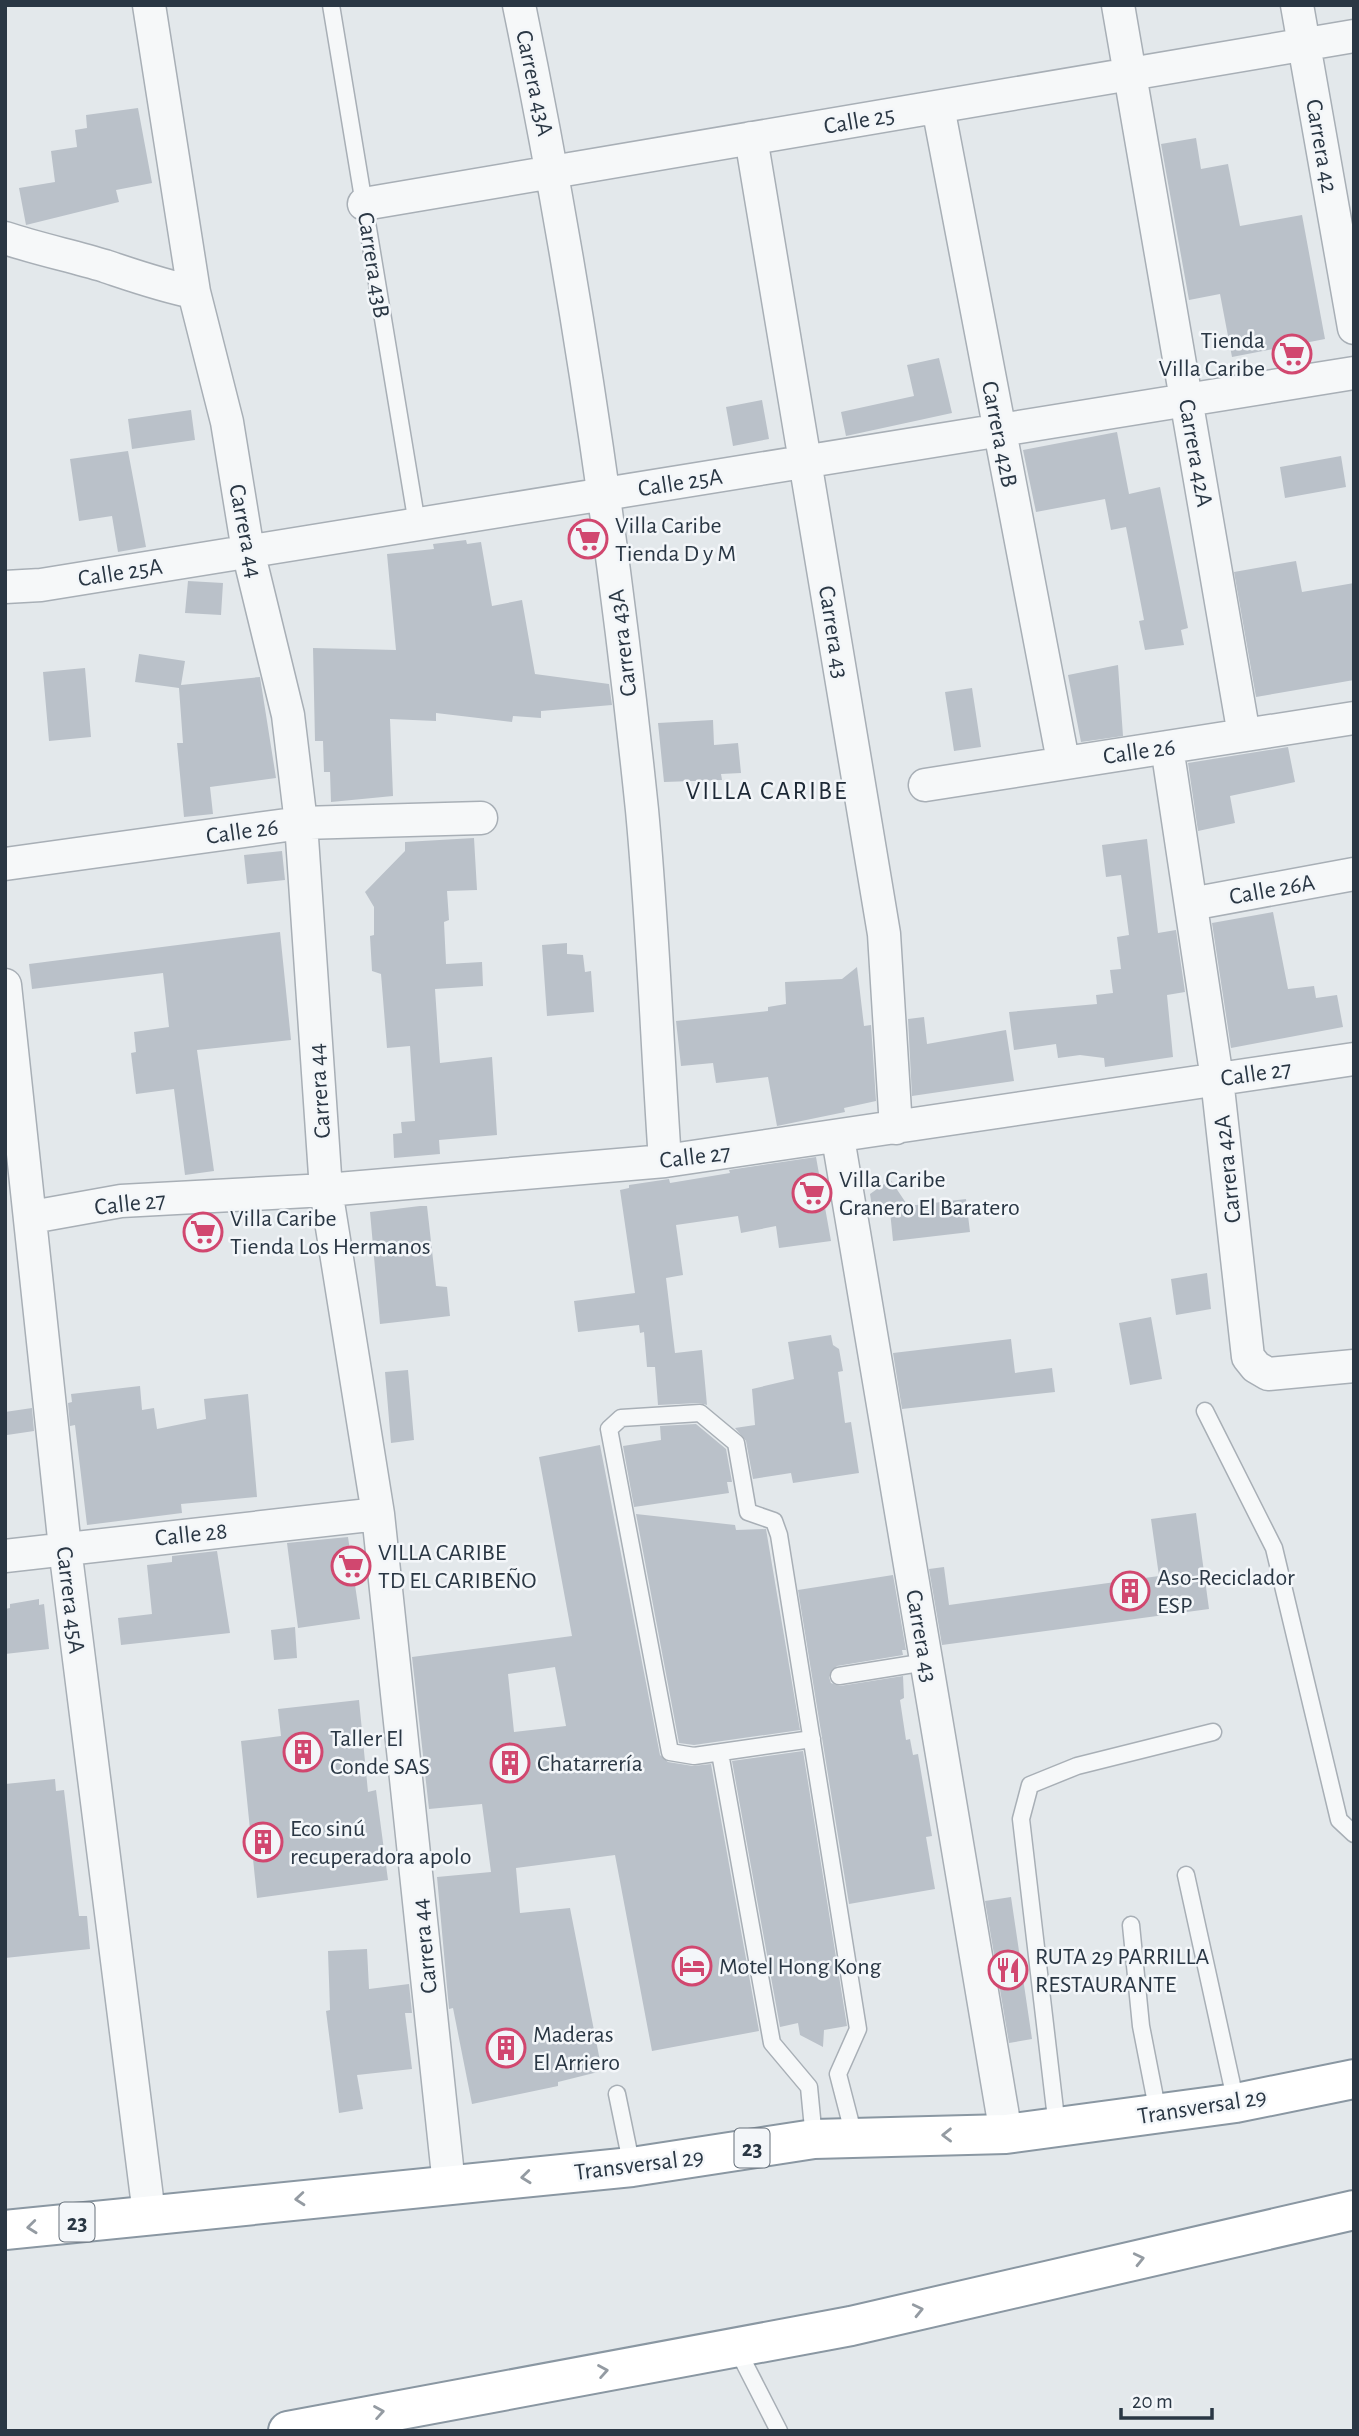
<svg xmlns="http://www.w3.org/2000/svg" width="1359" height="2436" viewBox="0 0 1359 2436" font-family="'Alegreya Sans',sans-serif">
  <style>
    .building { fill: #bac1c9; fill-rule: evenodd }
    .lines { fill: none; stroke-linecap: round; stroke-linejoin: round }
    .lane-casing { stroke: #a8afb6; stroke-width: 19 }
    .street-casing { stroke: #a8afb6; stroke-width: 35 }
    .highway-casing { stroke: #8a97a2; stroke-width: 42 }
    .lane { stroke: #f6f8f9; stroke-width: 16 }
    .street { stroke: #f6f8f9; stroke-width: 32 }
    .highway { stroke: #fff; stroke-width: 38 }
    .oneway { stroke: #949ba2 }
    .labels { text-anchor: middle; stroke-width: 5; stroke-linejoin: round; paint-order: stroke }
    .shield { fill: #f3f6f9; stroke: #66707a; stroke-width: 2 }
    .shield-label { font-size: 23px; font-weight: bold; fill: #2a3744 }
    .street-label { font-size: 24px; fill: #2a3744; stroke: #f3f6f9 }
    .poi-label { font-size: 24px; fill: #2a3744; stroke: #f3f6f9; text-anchor: start }
    .neighbourhood-label { font-size: 26px; letter-spacing: 2px; fill: #1c2835; stroke: #f3f6f9 }
  </style>
  <rect width="100%" height="100%" fill="#e3e8eb"/>
  <path class="building" d="M 138,108 L 152,183 L 116,190 L 119,202 L 26,225 L 19,188 L 55,182 L 51,151 L 77,147 L 75,130 L 87,128 L 86,115 Z
    M 1196,138 L 1201,169 L 1228,164 L 1240,226 L 1302,215 L 1325,339 L 1232,357 L 1220,294 L 1189,300 L 1161,144 Z
    M 939,358 L 952,413 L 846,436 L 841,412 L 914,396 L 907,365 Z
    M 762,400 L 769,439 L 733,446 L 726,407 Z
    M 191,410 L 195,440 L 132,449 L 128,419 Z
    M 1117,432 L 1129,494 L 1160,487 L 1188,628 L 1181,630 L 1184,645 L 1145,650 L 1139,621 L 1144,620 L 1126,527 L 1111,530 L 1105,499 L 1036,512 L 1023,450 Z
    M 128,451 L 146,547 L 118,552 L 112,516 L 79,521 L 70,459 Z
    M 1341,456 L 1346,487 L 1285,498 L 1280,467 Z
    M 466,540 L 467,544 L 481,542 L 492,606 L 522,600 L 535,674 L 609,684 L 612,705 L 541,711 L 541,718 L 513,716 L 512,722 L 436,713 L 436,721 L 390,719 L 393,796 L 331,802 L 330,772 L 324,772 L 323,741 L 315,741 L 313,648 L 396,650 L 387,554 L 434,549 L 433,544 Z
    M 1296,561 L 1302,592 L 1354,583 L 1354,680 L 1256,697 L 1234,572 Z
    M 188,581 L 223,583 L 221,615 L 185,613 Z
    M 139,654 L 185,661 L 181,685 L 260,677 L 276,778 L 210,787 L 213,814 L 184,817 L 177,743 L 183,743 L 179,688 L 135,682 Z
    M 1118,665 L 1123,736 L 1081,742 L 1068,675 Z
    M 85,668 L 91,737 L 49,741 L 43,672 Z
    M 972,688 L 981,747 L 954,751 L 945,692 Z
    M 713,720 L 714,745 L 738,743 L 741,773 L 721,774 L 722,780 L 664,782 L 658,723 Z
    M 1288,747 L 1295,782 L 1230,796 L 1235,823 L 1198,831 L 1188,763 Z
    M 474,838 L 477,890 L 447,891 L 449,920 L 444,922 L 446,964 L 482,962 L 483,986 L 435,989 L 440,1063 L 492,1057 L 497,1135 L 439,1140 L 440,1154 L 394,1158 L 393,1134 L 402,1133 L 401,1122 L 415,1121 L 410,1046 L 387,1048 L 381,974 L 372,971 L 370,936 L 374,935 L 374,907 L 365,892 L 405,851 L 405,842 Z
    M 1147,839 L 1158,933 L 1176,930 L 1185,992 L 1167,995 L 1173,1057 L 1105,1067 L 1104,1058 L 1080,1055 L 1058,1058 L 1056,1044 L 1014,1050 L 1009,1012 L 1097,1004 L 1096,995 L 1113,993 L 1110,970 L 1121,969 L 1117,937 L 1129,935 L 1121,875 L 1106,877 L 1102,845 Z
    M 282,851 L 285,880 L 247,884 L 244,855 Z
    M 1273,912 L 1288,989 L 1314,986 L 1316,998 L 1337,995 L 1343,1027 L 1231,1048 L 1212,923 Z
    M 280,932 L 291,1040 L 197,1050 L 214,1171 L 185,1175 L 174,1089 L 136,1094 L 131,1053 L 136,1052 L 134,1032 L 169,1027 L 163,973 L 32,989 L 29,964 Z
    M 567,943 L 567,954 L 583,955 L 585,972 L 591,971 L 594,1012 L 547,1016 L 542,945 Z
    M 857,967 L 864,1026 L 871,1025 L 876,1101 L 844,1108 L 845,1112 L 777,1126 L 768,1077 L 716,1083 L 713,1063 L 681,1066 L 676,1021 L 768,1011 L 768,1007 L 786,1004 L 785,982 L 842,979 Z
    M 924,1017 L 927,1044 L 1006,1030 L 1014,1081 L 912,1096 L 908,1019 Z
    M 816,1157 L 831,1241 L 779,1248 L 776,1226 L 741,1233 L 738,1216 L 676,1225 L 683,1275 L 666,1278 L 675,1353 L 702,1350 L 707,1405 L 699,1403 L 658,1405 L 655,1367 L 647,1367 L 644,1332 L 640,1333 L 639,1325 L 578,1332 L 574,1301 L 635,1293 L 620,1190 L 629,1188 L 629,1185 L 669,1179 L 670,1183 L 730,1173 L 729,1170 Z
    M 886,1173 L 908,1206 L 966,1199 L 970,1232 L 893,1241 L 890,1211 L 873,1213 L 870,1194 L 887,1182 Z
    M 420,1206 L 427,1206 L 436,1286 L 447,1287 L 450,1316 L 380,1324 L 370,1212 Z
    M 1207,1273 L 1211,1309 L 1176,1315 L 1171,1279 Z
    M 1151,1317 L 1162,1379 L 1130,1385 L 1119,1323 Z
    M 831,1335 L 833,1345 L 839,1349 L 843,1371 L 838,1372 L 845,1423 L 851,1422 L 859,1473 L 793,1483 L 791,1473 L 753,1479 L 746,1441 L 735,1428 L 755,1425 L 752,1389 L 794,1379 L 788,1342 Z
    M 1011,1339 L 1015,1373 L 1052,1368 L 1055,1392 L 902,1409 L 893,1353 Z
    M 408,1370 L 414,1440 L 391,1443 L 385,1372 Z
    M 140,1386 L 142,1410 L 154,1408 L 157,1429 L 206,1419 L 204,1399 L 248,1394 L 257,1497 L 181,1504 L 182,1513 L 87,1525 L 75,1425 L 70,1426 L 68,1403 L 72,1402 L 71,1394 Z
    M 32,1408 L 34,1431 L 7,1435 L 5,1412 Z
    M 696,1424 L 726,1449 L 732,1482 L 727,1482 L 729,1493 L 634,1507 L 623,1446 L 661,1440 L 660,1426 Z
    M 600,1445 L 660,1755 L 668,1762 L 693,1766 L 711,1764 L 759,2031 L 652,2051 L 615,1855 L 516,1868 L 520,1913 L 570,1908 L 602,2071 L 558,2082 L 558,2086 L 472,2104 L 453,2008 L 449,2009 L 437,1877 L 491,1872 L 482,1804 L 429,1809 L 412,1657 L 572,1636 L 539,1457 ZM 555,1667 L 566,1726 L 514,1732 L 508,1674 Z
    M 1196,1513 L 1209,1609 L 942,1645 L 929,1569 L 944,1567 L 949,1605 L 1159,1576 L 1151,1519 Z
    M 636,1514 L 735,1525 L 736,1530 L 766,1529 L 800,1730 L 694,1745 L 679,1743 Z
    M 348,1537 L 360,1619 L 298,1628 L 287,1543 Z
    M 217,1551 L 230,1633 L 121,1645 L 118,1618 L 152,1614 L 147,1565 L 172,1562 L 172,1556 Z
    M 893,1575 L 906,1650 L 902,1650 L 903,1655 L 837,1666 L 829,1677 L 831,1683 L 840,1686 L 903,1676 L 904,1698 L 900,1700 L 906,1740 L 910,1739 L 913,1755 L 918,1754 L 932,1836 L 926,1837 L 935,1889 L 849,1904 L 798,1590 Z
    M 39,1599 L 39,1605 L 44,1604 L 49,1649 L 5,1654 L 5,1609 L 10,1608 L 10,1604 Z
    M 295,1627 L 297,1658 L 274,1660 L 271,1630 Z
    M 359,1700 L 368,1792 L 376,1790 L 388,1880 L 257,1898 L 241,1741 L 281,1736 L 278,1709 Z
    M 803,1751 L 847,2026 L 824,2030 L 823,2047 L 800,2035 L 798,2023 L 780,2027 L 732,1761 Z
    M 55,1779 L 56,1791 L 64,1790 L 79,1916 L 87,1916 L 90,1949 L 5,1958 L 5,1784 Z
    M 1011,1897 L 1032,2039 L 1009,2043 L 985,1901 Z
    M 367,1949 L 369,1989 L 409,1984 L 412,2013 L 405,2013 L 412,2069 L 357,2075 L 363,2109 L 339,2113 L 326,2011 L 330,2010 L 328,1951 Z"/>
  <g class="lines">
    <defs>
      <path id="lane" d="M 331,5 L 417,524
        M 1205,1411 L 1274,1548 L 1339,1820 L 1354,1834
        M 839,1676 L 926,1662
        M 812,1739 L 694,1756 L 670,1752 L 609,1429 L 621,1418 L 700,1413 L 736,1443 L 748,1512 L 774,1521 L 779,1535 L 858,2029 L 838,2074 L 854,2136
        M 720,1753 L 772,2043 L 809,2087 L 814,2139
        M 1186,1875 L 1236,2103
        M 1131,1925 L 1141,2026 L 1158,2113
        M 617,2094 L 632,2167
        M 1057,2127 L 1021,1819 L 1030,1785 L 1077,1766 L 1213,1732
        M 736,2347 L 779,2431"/>
      <path id="street" d="M 149,5 L 194,292 L 227,422 L 248,551 L 288,715 L 301,823 L 326,1190 L 378,1514 L 449,2185
        M 519,5 C 574,271 614,540 642,810 C 653,926 657,1044 665,1161
        M 1118,5 L 1244,735
        M 1297,5 L 1354,328
        M 938,107 L 1063,761
        M 751,138 L 884,934 L 896,1128
        M 364,204 L 1354,36
        M 5,238 C 38,249 72,256 105,266 C 135,276 163,286 194,292
        M 5,587 L 41,585 L 1354,373
        M 1167,747 L 1217,1079 L 1248,1357 L 1256,1367 L 1268,1374 L 1354,1366
        M 925,785 L 1354,718
        M 5,864 L 301,823 L 481,818
        M 1191,904 L 1354,874
        M 5,985 L 65,1548 L 149,2214
        M 838,1138 L 1006,2134
        M 32,1217 L 121,1201 L 326,1190 L 665,1161 L 1354,1059
        M 5,1556 L 378,1514"/>
      <path id="highway" d="M 5,2230 L 632,2167 L 814,2139 L 1006,2134 L 1236,2103 L 1354,2079
        M 288,2431 L 851,2326 L 1354,2210"/>
    </defs>
    <use href="#lane" class="lane-casing"/>
    <use href="#street" class="street-casing"/>
    <use href="#highway" class="highway-casing"/>
    <use href="#lane" class="lane"/>
    <use href="#street" class="street"/>
    <use href="#highway" class="highway"/>
  </g>
  <defs><path id="oneway-chevron" d="M-2-3.5L2.5 0L-2 3.5" fill="none" stroke-width="1.6" stroke-linecap="round" stroke-linejoin="round" transform="scale(1.75)"/></defs>
  <g class="oneway">
    <use href="#oneway-chevron" transform="translate(947 2135) rotate(179)"/>
    <use href="#oneway-chevron" transform="translate(526 2177) rotate(174)"/>
    <use href="#oneway-chevron" transform="translate(300 2199) rotate(175)"/>
    <use href="#oneway-chevron" transform="translate(32 2227) rotate(174)"/>
    <use href="#oneway-chevron" transform="translate(1139 2259) rotate(-13)"/>
    <use href="#oneway-chevron" transform="translate(918 2310) rotate(-13)"/>
    <use href="#oneway-chevron" transform="translate(603 2371) rotate(-10)"/>
    <use href="#oneway-chevron" transform="translate(379 2412) rotate(-10)"/>
  </g>
  <defs>
    <symbol id="supermarket-ring" viewBox="-11 -11 22 22"><circle r="9.5" fill="#f3f6f9" stroke="#d1476f" stroke-width="1.5"/><path d="M-6-5.5h2.5l.6 2H6L4.5 2H-2.5L-4.4-4H-6ZM-1.5 3.2a1.3 1.3 0 1 0 .1 0ZM3 3.2a1.3 1.3 0 1 0 .1 0Z" fill="#d1476f"/></symbol>
    <symbol id="building-ring" viewBox="-11 -11 22 22"><circle r="9.5" fill="#f3f6f9" stroke="#d1476f" stroke-width="1.5"/><path d="M-4-6H4V6H1V3H-1V6H-4ZM-2.5-4.3h1.7v1.8h-1.7ZM.8-4.3h1.7v1.8H.8ZM-2.5-1h1.7V.8h-1.7ZM.8-1h1.7V.8H.8Z" fill="#d1476f"/></symbol>
    <symbol id="hotel-ring" viewBox="-11 -11 22 22"><circle r="9.5" fill="#f3f6f9" stroke="#d1476f" stroke-width="1.5"/><path d="M-6-4.5h1.5V1H6V5H4.5V3h-9V5H-6ZM-4 0a1.8 1.8 0 1 1 3.6 0ZM.5 0V-2.5h3Q6-2.5 6 0Z" fill="#d1476f"/></symbol>
    <symbol id="restaurant-ring" viewBox="-11 -11 22 22"><circle r="9.5" fill="#f3f6f9" stroke="#d1476f" stroke-width="1.5"/><path d="M-5-6h1v4h1v-4h1v4h1v-4h1v5L-1.5 .5V6h-2V.5L-5-1ZM5-6V6H3V1.5H1.5Q1.5-4 5-6Z" fill="#d1476f"/></symbol>
  </defs>
  <g fill-rule="evenodd">
    <use href="#supermarket-ring" x="1270" y="332" width="44" height="44"/>
    <use href="#supermarket-ring" x="566" y="517" width="44" height="44"/>
    <use href="#supermarket-ring" x="790" y="1171" width="44" height="44"/>
    <use href="#supermarket-ring" x="181" y="1210" width="44" height="44"/>
    <use href="#supermarket-ring" x="329" y="1544" width="44" height="44"/>
    <use href="#building-ring" x="1108" y="1569" width="44" height="44"/>
    <use href="#building-ring" x="281" y="1730" width="44" height="44"/>
    <use href="#building-ring" x="488" y="1741" width="44" height="44"/>
    <use href="#building-ring" x="241" y="1820" width="44" height="44"/>
    <use href="#hotel-ring" x="670" y="1944" width="44" height="44"/>
    <use href="#restaurant-ring" x="986" y="1948" width="44" height="44"/>
    <use href="#building-ring" x="484" y="2026" width="44" height="44"/>
  </g>
  <g class="labels">
    <g class="shield">
      <rect x="734.5" y="2128.5" width="35" height="39" rx="5"/>
      <rect x="59.5" y="2202.5" width="35" height="39" rx="5"/>
    </g>
    <g class="shield-label">
      <text x="752" y="2156">23</text>
      <text x="77" y="2230">23</text>
    </g>
    <g class="street-label">
      <text transform="translate(535 83) rotate(78)" y="8">Carrera 43A</text>
      <text transform="translate(859 120) rotate(-10)" y="8">Calle 25</text>
      <text transform="translate(1322 146) rotate(80)" y="8">Carrera 42</text>
      <text transform="translate(374 265) rotate(81)" y="8">Carrera 43B</text>
      <text transform="translate(1000 434) rotate(79)" y="8">Carrera 42B</text>
      <text transform="translate(1196 453) rotate(80)" y="8">Carrera 42A</text>
      <text transform="translate(680 482) rotate(-9)" y="8">Calle 25A</text>
      <text transform="translate(246 531) rotate(79)" y="8">Carrera 44</text>
      <text transform="translate(120 572) rotate(-9)" y="8">Calle 25A</text>
      <text transform="translate(834 632) rotate(81)" y="8">Carrera 43</text>
      <text transform="translate(622 643) rotate(-97)" y="8">Carrera 43A</text>
      <text transform="translate(1139 751) rotate(-8)" y="8">Calle 26</text>
      <text transform="translate(242 831) rotate(-8)" y="8">Calle 26</text>
      <text transform="translate(1272 889) rotate(-10)" y="8">Calle 26A</text>
      <text transform="translate(1256 1073) rotate(-8)" y="8">Calle 27</text>
      <text transform="translate(319 1091) rotate(-94)" y="8">Carrera 44</text>
      <text transform="translate(695 1156) rotate(-7)" y="8">Calle 27</text>
      <text transform="translate(1227 1169) rotate(-96)" y="8">Carrera 42A</text>
      <text transform="translate(130 1203) rotate(-6)" y="8">Calle 27</text>
      <text transform="translate(191 1534) rotate(-6)" y="8">Calle 28</text>
      <text transform="translate(71 1600) rotate(83)" y="8">Carrera 45A</text>
      <text transform="translate(922 1636) rotate(80)" y="8">Carrera 43</text>
      <text transform="translate(424 1946) rotate(-96)" y="8">Carrera 44</text>
      <text transform="translate(1202 2106) rotate(-9)" y="8">Transversal 29</text>
      <text transform="translate(639 2164) rotate(-7)" y="8">Transversal 29</text>
    </g>
    <g class="poi-label">
      <text x="1265" y="348" text-anchor="end">Tienda<tspan x="1265" dy="28">Villa Caribe</tspan></text>
      <text x="615" y="533">Villa Caribe<tspan x="615" dy="28">Tienda D y M</tspan></text>
      <text x="839" y="1187">Villa Caribe<tspan x="839" dy="28">Granero El Baratero</tspan></text>
      <text x="230" y="1226">Villa Caribe<tspan x="230" dy="28">Tienda Los Hermanos</tspan></text>
      <text x="378" y="1560">VILLA CARIBE<tspan x="378" dy="28">TD EL CARIBEÑO</tspan></text>
      <text x="1157" y="1585">Aso-Reciclador<tspan x="1157" dy="28">ESP</tspan></text>
      <text x="330" y="1746">Taller El<tspan x="330" dy="28">Conde SAS</tspan></text>
      <text x="537" y="1771">Chatarrería</text>
      <text x="290" y="1836">Eco sinú<tspan x="290" dy="28">recuperadora apolo</tspan></text>
      <text x="1035" y="1964">RUTA 29 PARRILLA<tspan x="1035" dy="28">RESTAURANTE</tspan></text>
      <text x="719" y="1974">Motel Hong Kong</text>
      <text x="533" y="2042">Maderas<tspan x="533" dy="28">El Arriero</tspan></text>
    </g>
    <g class="neighbourhood-label">
      <text x="767" y="799">VILLA CARIBE</text>
    </g>
  </g>
  <rect width="1359" height="2436" fill="none" stroke="#2a3744" stroke-width="14"/>
  <path d="M1121 2408v10h91v-10" fill="none" stroke="#2a3744" stroke-width="3.5"/>
  <text x="1132" y="2408" font-size="21" fill="#2a3744" stroke="#f3f6f9" stroke-width="5" paint-order="stroke">20 m</text>
</svg>
